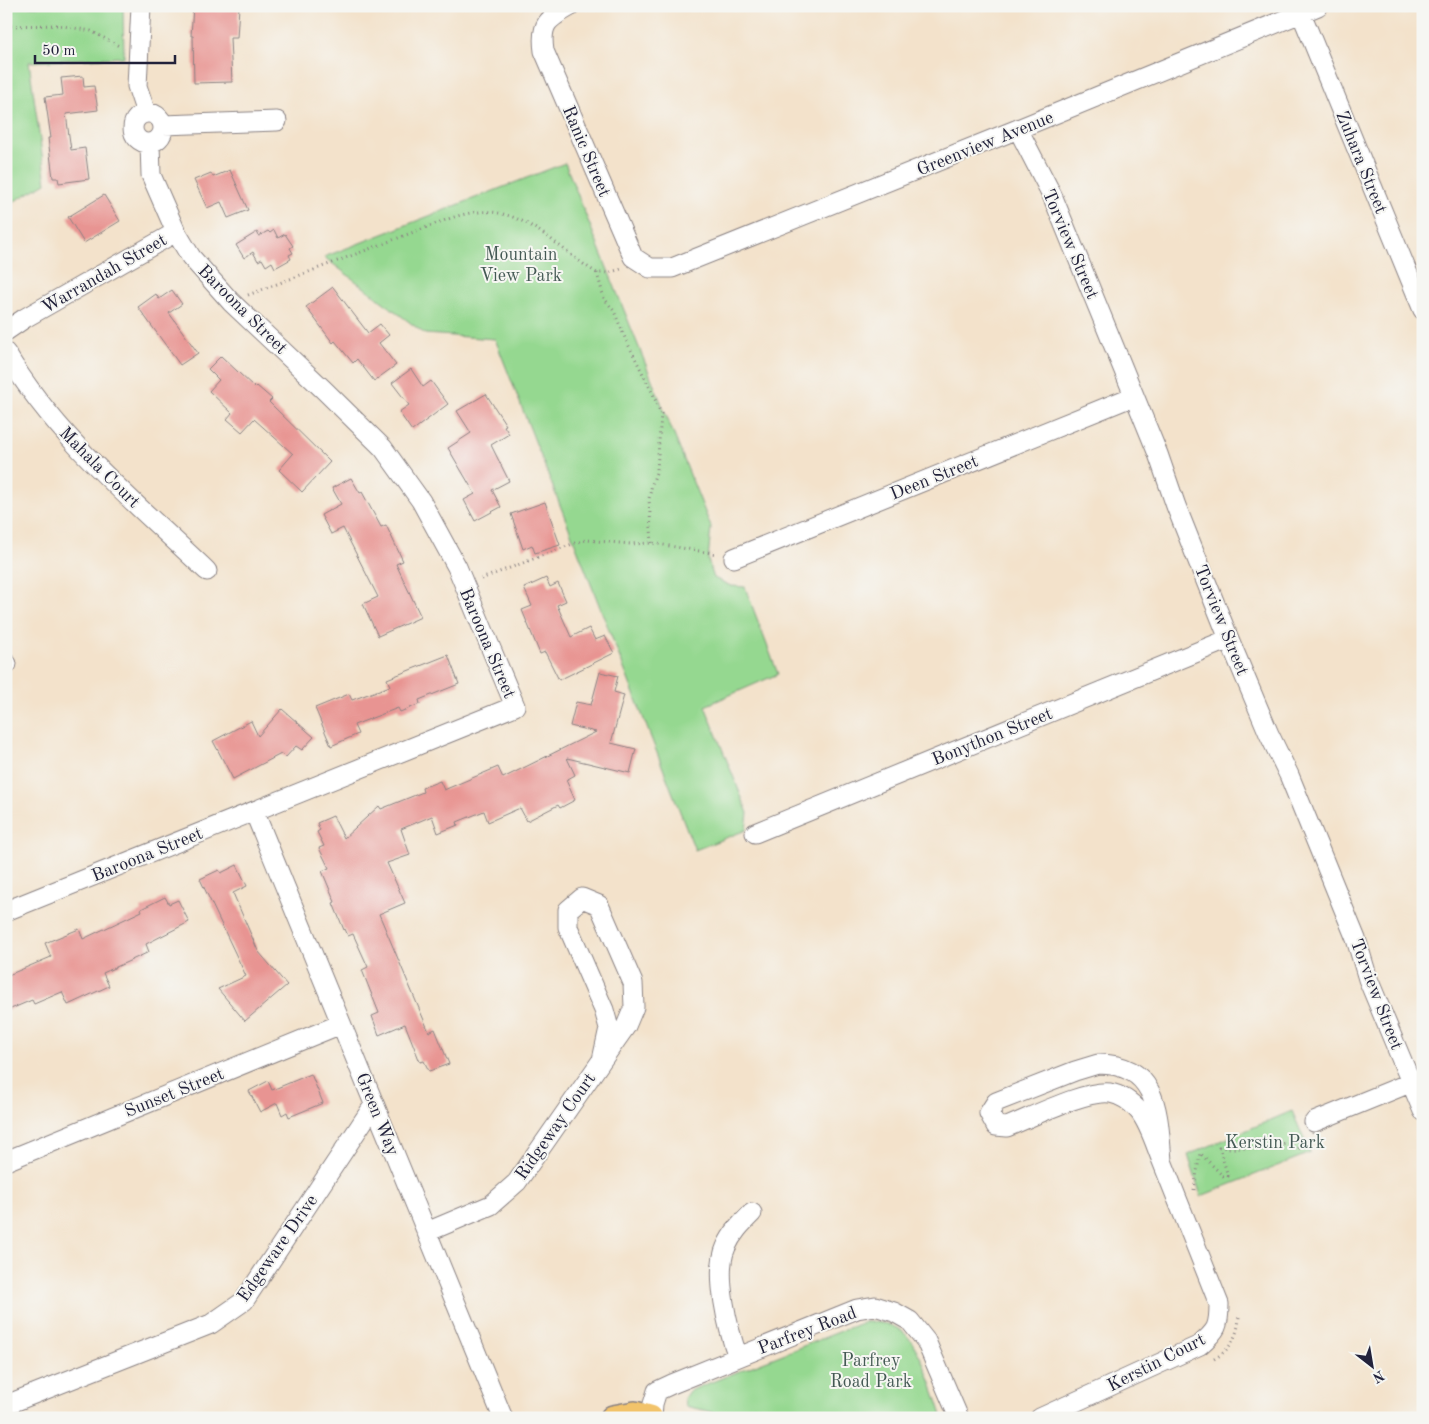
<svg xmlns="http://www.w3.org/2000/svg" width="1429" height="1424" viewBox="0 0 1429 1424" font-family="'Old Standard TT',serif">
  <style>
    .green { fill: #95d890; stroke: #5c7d66 }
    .building { fill: #e89492 }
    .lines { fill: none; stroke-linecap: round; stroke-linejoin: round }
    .minor-casing { stroke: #8a8283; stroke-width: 21 }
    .major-casing { stroke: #8a8283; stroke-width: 28 }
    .path { stroke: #8a8283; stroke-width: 3; stroke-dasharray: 1 4; stroke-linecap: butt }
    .minor { stroke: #fff; stroke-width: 19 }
    .major { stroke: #f2c36a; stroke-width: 25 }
    .labels { text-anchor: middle; stroke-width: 4; stroke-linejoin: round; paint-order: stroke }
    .street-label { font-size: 18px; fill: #22223b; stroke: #f6f6f2 }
    .park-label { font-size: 18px; fill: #445954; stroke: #f6f6f2 }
  </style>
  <rect width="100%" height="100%" fill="#f6f6f2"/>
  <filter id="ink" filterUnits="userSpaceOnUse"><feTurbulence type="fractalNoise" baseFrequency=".02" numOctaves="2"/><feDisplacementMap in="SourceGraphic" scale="10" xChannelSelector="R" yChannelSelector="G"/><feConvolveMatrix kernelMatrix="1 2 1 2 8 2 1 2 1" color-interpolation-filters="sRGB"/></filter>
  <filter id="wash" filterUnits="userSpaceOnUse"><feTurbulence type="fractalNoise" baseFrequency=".0096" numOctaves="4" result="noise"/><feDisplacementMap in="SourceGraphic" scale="20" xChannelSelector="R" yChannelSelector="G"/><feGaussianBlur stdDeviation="1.12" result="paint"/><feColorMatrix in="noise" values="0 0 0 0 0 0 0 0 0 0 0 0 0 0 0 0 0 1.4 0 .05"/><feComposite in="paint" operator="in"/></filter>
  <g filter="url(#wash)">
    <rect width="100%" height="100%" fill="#f3e2cb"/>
    <path class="green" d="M 6,6 L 123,6 L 124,57 L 29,62 L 46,183 L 6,206 Z
      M 565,163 L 711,527 L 708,560 L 714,578 L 731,586 L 745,587 L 778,674 L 705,706 L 748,813 L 746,830 L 695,850 L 495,339 L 425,334 L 324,257 Z
      M 1292,1111 L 1310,1153 L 1201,1196 L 1188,1155 Z
      M 864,1322 C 879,1322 892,1323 904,1333 C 920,1345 936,1398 943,1418 L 738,1418 L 685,1406 L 684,1398 L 689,1391 Z"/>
    <g id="blocks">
      <path class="building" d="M 193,6 L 239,7 L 237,38 L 230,38 L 232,82 L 194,83 L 193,36 L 191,36 Z
        M 83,76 L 84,87 L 94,86 L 98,110 L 66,114 L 71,150 L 85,148 L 89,179 L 59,183 L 58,178 L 53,178 L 48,138 L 51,138 L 45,97 L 63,95 L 61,78 Z
        M 230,170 L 248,210 L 228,218 L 221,202 L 207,208 L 194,180 L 211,173 L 213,177 Z
        M 104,195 L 120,221 L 84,243 L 68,217 Z
        M 274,230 L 278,238 L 285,234 L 293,246 L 290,248 L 293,253 L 289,255 L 291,259 L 275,268 L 272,262 L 266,266 L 262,259 L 258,261 L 253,252 L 244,258 L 236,245 L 257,232 L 259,236 L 268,231 L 270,233 Z
        M 333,287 L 368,333 L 380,324 L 389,335 L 379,343 L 396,365 L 374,381 L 357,359 L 353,363 L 335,341 L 333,343 L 306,307 Z
        M 172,290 L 182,304 L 169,313 L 198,353 L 180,365 L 138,307 L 156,294 L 159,299 Z
        M 221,356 L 255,388 L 257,386 L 272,399 L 269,402 L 330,462 L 302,492 L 279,470 L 293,454 L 254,419 L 242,432 L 227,419 L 232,413 L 209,391 L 219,380 L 208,369 Z
        M 411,369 L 423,387 L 431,381 L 448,404 L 412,431 L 399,412 L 409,405 L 392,383 Z
        M 486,394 L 506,425 L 504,426 L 509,434 L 491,445 L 509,481 L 492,490 L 501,507 L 475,521 L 464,500 L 475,494 L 448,448 L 471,433 L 457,411 Z
        M 351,478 L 360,493 L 362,492 L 381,527 L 386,525 L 403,561 L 396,564 L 421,617 L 378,636 L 363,604 L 378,597 L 343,528 L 331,534 L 321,515 L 341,504 L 332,488 Z
        M 545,502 L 560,545 L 535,553 L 532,545 L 523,549 L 511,514 Z
        M 546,578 L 550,587 L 558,583 L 566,601 L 557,605 L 571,637 L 589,628 L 595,640 L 605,636 L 614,653 L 559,680 L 545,652 L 540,654 L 522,610 L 532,606 L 524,588 Z
        M 448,655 L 459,684 L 419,700 L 420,704 L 400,712 L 398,708 L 354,725 L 358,734 L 331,746 L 315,708 L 349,694 L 352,700 L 390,686 L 387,679 Z
        M 600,672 L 618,676 L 614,692 L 624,695 L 611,743 L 636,749 L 630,773 L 567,758 L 575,775 L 566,780 L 575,800 L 560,808 L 558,805 L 527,821 L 520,808 L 488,822 L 484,811 L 457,822 L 458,825 L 438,833 L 432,816 L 401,829 L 410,855 L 387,863 L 405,903 L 379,914 L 429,1032 L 435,1029 L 449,1064 L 429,1071 L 424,1061 L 420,1062 L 405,1024 L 379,1035 L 372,1016 L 379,1013 L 362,970 L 368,967 L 353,934 L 348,936 L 345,929 L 344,930 L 333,903 L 335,902 L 322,871 L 329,868 L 319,848 L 324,846 L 317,832 L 320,830 L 317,823 L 333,816 L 344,838 L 379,806 L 381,809 L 423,792 L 422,788 L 440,781 L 444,790 L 498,767 L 503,778 L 596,732 L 570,726 L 576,702 L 591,705 Z
        M 282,709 L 314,737 L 302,750 L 296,746 L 286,757 L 281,754 L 233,779 L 213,741 L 251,721 L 258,736 Z
        M 237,865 L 247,886 L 233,893 L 258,951 L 287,985 L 245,1021 L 218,989 L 246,976 L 200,879 L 219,870 L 221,873 Z
        M 165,897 L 169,904 L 178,900 L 189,922 L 146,944 L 149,952 L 103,973 L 109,986 L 68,1005 L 62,992 L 34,1004 L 32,1000 L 6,1011 L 6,976 L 51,957 L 45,943 L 79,929 L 83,939 L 142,911 L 141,909 Z
        M 311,1074 L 323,1103 L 289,1117 L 287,1112 L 282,1115 L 277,1103 L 260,1112 L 249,1091 L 268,1081 L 272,1090 Z"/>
    </g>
  </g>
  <g filter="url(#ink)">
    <use href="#blocks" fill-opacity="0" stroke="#8a8283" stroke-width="1"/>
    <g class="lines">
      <defs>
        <path id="minor" d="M 141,6 L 137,86 L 146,113
          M 571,6 C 548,19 540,23 544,51 L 633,257 L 650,268 L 672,268 L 1018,129 L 1318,6
          M 1301,13 L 1423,310
          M133 128a15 15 0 1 1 30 0a15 15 0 1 1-30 0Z
          M 163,125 L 277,121
          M 1018,129 L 1052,195 L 1158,454 L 1176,506 L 1229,639 L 1269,734 L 1289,775 L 1356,939 L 1368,979 L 1423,1111
          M 6,331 L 25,318 L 176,232
          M 6,353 C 57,439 136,503 207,571
          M 734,558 L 1134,396
          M 6,665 L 7,664
          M 254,811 L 503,1418
          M 755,833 L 1229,639
          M 582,898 L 599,905 L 633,983 L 634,1007 L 626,1026 L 602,1060 L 609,1028 L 604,1010 L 568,927 L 568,910 Z
          M 6,911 L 515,706 L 457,567 L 421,501 L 383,448 L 323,389 L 231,302 L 191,257 L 176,232 L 151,175 L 150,144
          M 1098,1064 C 1159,1064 1158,1114 1162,1161 C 1155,1144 1150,1125 1139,1111 C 1132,1103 1122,1095 1110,1093 C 1085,1090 1032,1117 1007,1127 L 996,1126 L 989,1113 L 996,1102 L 1075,1071 Z
          M 1314,1122 L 1422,1078
          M 6,1161 L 341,1024
          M 427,1232 L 491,1205 L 517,1182 L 602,1060
          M 738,1357 C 728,1330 714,1273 726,1247 C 732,1233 742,1223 752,1213
          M 6,1405 L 211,1324 L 244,1301 L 374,1105
          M 652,1418 L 653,1404 L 657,1391 L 672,1384 L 857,1309 L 875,1306 L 894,1312 L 910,1321 L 926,1341 L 959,1418
          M 1040,1418 L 1200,1345 C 1217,1330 1219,1327 1219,1304 L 1162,1161"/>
        <path id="major" d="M 613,1418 L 635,1414 L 650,1418"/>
      </defs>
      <use href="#minor" class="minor-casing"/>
      <use href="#major" class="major-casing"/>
      <path class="path" d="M 6,26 L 58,25 L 91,31 L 121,47
        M 597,273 L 604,298 L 614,311 L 625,338 L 652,392 L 661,414 L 657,470 L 652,484 L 649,499 L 652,543
        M 248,295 L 427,227 C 443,221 461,213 479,212 C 526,208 560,251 597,273 L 608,273 L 621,269
        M 481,579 L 575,543 L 586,540 L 631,544 L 652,543 L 717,554
        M 1194,1190 L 1200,1153 L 1223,1176 L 1228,1176 L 1219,1147 C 1244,1150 1268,1147 1291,1142 L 1297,1150 L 1302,1146 L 1305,1137
        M 1214,1359 C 1230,1350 1238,1336 1239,1317"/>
      <use href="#minor" class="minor"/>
      <use href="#major" class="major"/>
    </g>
  </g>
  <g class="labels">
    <g class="street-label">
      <text transform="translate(985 143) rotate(-22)" y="6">Greenview Avenue</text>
      <text transform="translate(587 151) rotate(67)" y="6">Ranic Street</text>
      <text transform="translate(1362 162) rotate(68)" y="6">Zuhara Street</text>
      <text transform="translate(1071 244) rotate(67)" y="6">Torview Street</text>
      <text transform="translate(104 273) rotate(-30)" y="6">Warrandah Street</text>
      <text transform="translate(243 309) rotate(45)" y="6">Baroona Street</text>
      <text transform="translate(100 467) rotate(45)" y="6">Mahala Court</text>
      <text transform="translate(934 477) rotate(-22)" y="6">Deen Street</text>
      <text transform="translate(1222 620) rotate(68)" y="6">Torview Street</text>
      <text transform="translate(488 643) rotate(67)" y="6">Baroona Street</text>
      <text transform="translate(992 736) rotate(-22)" y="6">Bonython Street</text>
      <text transform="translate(147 854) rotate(-22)" y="6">Baroona Street</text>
      <text transform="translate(1377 994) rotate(69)" y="6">Torview Street</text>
      <text transform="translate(174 1092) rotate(-22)" y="6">Sunset Street</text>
      <text transform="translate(378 1114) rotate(68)" y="6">Green Way</text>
      <text transform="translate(555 1126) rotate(-55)" y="6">Ridgeway Court</text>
      <text transform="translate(277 1248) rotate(-55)" y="6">Edgeware Drive</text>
      <text transform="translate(807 1330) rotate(-21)" y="6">Parfrey Road</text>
      <text transform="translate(1156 1362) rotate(-27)" y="6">Kerstin Court</text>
    </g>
    <g class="park-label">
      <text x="521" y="260">Mountain<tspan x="521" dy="21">View Park</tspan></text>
      <text x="1275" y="1148">Kerstin Park</text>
      <text x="871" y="1366">Parfrey<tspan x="871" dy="21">Road Park</tspan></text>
    </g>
  </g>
  <rect width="1429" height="1424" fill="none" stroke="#f6f6f2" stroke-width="25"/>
  <g transform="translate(1372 1366) rotate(149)" stroke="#f6f6f2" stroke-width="4" paint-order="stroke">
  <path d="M0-4L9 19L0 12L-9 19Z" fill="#22223b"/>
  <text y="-8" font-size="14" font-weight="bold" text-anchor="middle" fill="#22223b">N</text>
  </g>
  <path d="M35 55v8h140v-8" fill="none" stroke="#22223b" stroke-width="2.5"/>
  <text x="42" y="55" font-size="15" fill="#22223b" stroke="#f6f6f2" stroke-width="4" paint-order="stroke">50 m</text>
</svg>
